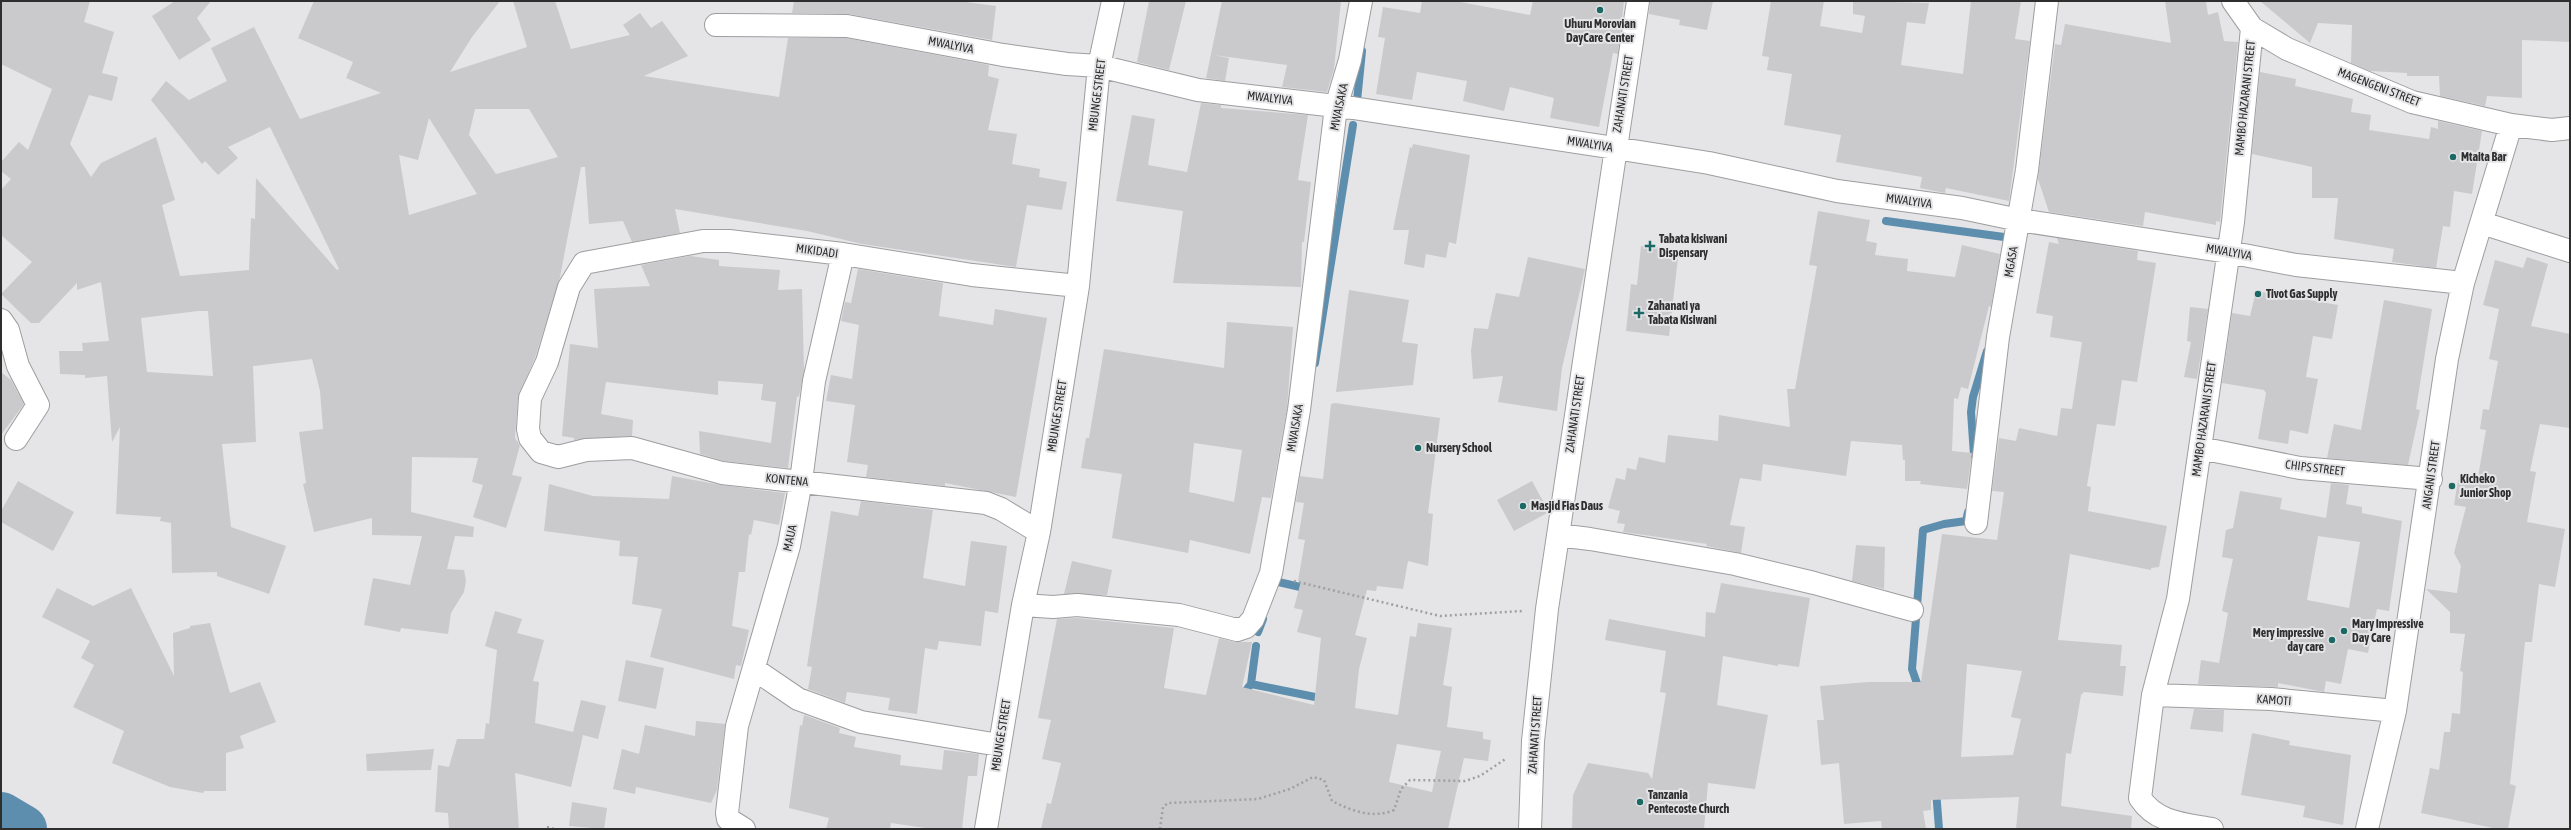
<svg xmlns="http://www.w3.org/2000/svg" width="2571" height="830" viewBox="0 0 2571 830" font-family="'Asap Condensed',sans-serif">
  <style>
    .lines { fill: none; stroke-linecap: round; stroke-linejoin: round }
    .stream { stroke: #5d8eae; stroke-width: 8 }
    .river { stroke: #5d8eae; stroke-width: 48 }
    .building { fill: #cacacd; fill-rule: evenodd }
    .minor-casing { stroke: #9e9ea0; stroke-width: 24 }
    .path { stroke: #a0a0a1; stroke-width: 2.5; stroke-dasharray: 2 3; stroke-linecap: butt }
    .minor { stroke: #fff; stroke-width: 22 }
    .poi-dot { fill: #1c6864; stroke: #e5e5e7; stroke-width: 1.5 }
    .labels { text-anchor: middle; stroke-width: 4; stroke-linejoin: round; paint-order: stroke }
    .poi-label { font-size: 12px; font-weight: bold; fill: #2e2e2f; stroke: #e5e5e7; text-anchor: start }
    .street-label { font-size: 12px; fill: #2e2e2f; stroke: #e5e5e7 }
  </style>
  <rect width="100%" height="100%" fill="#e5e5e7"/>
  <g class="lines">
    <path class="stream" d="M 1357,101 L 1362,51
      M 1886,221 L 2004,237 L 2009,240 L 2008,243
      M 1315,363 L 1353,125
      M 1974,455 L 1971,412 L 1973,397 L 1987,351
      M 1274,581 L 1309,589
      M 1258,632 L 1263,619
      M 1251,684 L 1315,697
      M 1920,692 L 1912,669 L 1923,530 L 1944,524 L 1966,521 L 1968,512
      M 1241,697 L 1251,684 L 1256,646
      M 1936,790 L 1939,829"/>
    <path class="river" d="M 1,816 L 23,829"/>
  </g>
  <path class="building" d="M 1,1 L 90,1 L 84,22 L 114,32 L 102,73 L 118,77 L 112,101 L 89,95 L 70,144 L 91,177 L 101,163 L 156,137 L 175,200 L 162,205 L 180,276 L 249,270 L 251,218 L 255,219 L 256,178 L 337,270 L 339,269 L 270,127 L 228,147 L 238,158 L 218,175 L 205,161 L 202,164 L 151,100 L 166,81 L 189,100 L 227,81 L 211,48 L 254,27 L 300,119 L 381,93 L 346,78 L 353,62 L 298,38 L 314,1 L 500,1 L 472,37 L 450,72 L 527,47 L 513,1 L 555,1 L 571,49 L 630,35 L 623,25 L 640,13 L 651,28 L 662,21 L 688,56 L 644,76 L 779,97 L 788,38 L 846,38 L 989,65 L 988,76 L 999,79 L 988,130 L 1017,134 L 1012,164 L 1040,169 L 1039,177 L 1067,182 L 1062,210 L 1027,205 L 1016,267 L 862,244 L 807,231 L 675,209 L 680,233 L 632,242 L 623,221 L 589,224 L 585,167 L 581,167 L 560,277 L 535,358 L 518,397 L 515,438 L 520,445 L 512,475 L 522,477 L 506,528 L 473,517 L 483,485 L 472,482 L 478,458 L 412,457 L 411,512 L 474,527 L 473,537 L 455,536 L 447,569 L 464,570 L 466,581 L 464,592 L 451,613 L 448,634 L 401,628 L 400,632 L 364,625 L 373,578 L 410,585 L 422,536 L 372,535 L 372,518 L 314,532 L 303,484 L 306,483 L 299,432 L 323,429 L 320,391 L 312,359 L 253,366 L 256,442 L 222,444 L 231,527 L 286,546 L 269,594 L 217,576 L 217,572 L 172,573 L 171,523 L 160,521 L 161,517 L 116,514 L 120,427 L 112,442 L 107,376 L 85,378 L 85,375 L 60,374 L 59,351 L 83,351 L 82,343 L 109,341 L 101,282 L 77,290 L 77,283 L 39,323 L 31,323 L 1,294 L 32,262 L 1,235 L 1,190 L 11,179 L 1,171 L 1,162 L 19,142 L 28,150 L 52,89 L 1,64 ZM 475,109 L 529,109 L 558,157 L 496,174 L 469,135 ZM 429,118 L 477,194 L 409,215 L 399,155 L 418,160 ZM 198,311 L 208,311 L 213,376 L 147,372 L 141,318 Z
    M 175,1 L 211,1 L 197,18 L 211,40 L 179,60 L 152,16 Z
    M 794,1 L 958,1 L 996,6 L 992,40 L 849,14 L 792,13 Z
    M 1149,1 L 1186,1 L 1169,70 L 1137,62 Z
    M 1222,1 L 1341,1 L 1334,69 L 1327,92 L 1282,87 L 1287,65 L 1214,55 L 1229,58 L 1225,81 L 1206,78 Z
    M 1422,1 L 1455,1 L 1530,15 L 1533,1 L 1624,1 L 1618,54 L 1613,53 L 1599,127 L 1550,118 L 1554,98 L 1510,87 L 1504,111 L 1463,101 L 1467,81 L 1417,72 L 1412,100 L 1376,94 L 1385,38 L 1378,37 L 1383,7 L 1420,13 Z
    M 1650,1 L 1713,1 L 1707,30 L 1679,25 L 1680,20 L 1649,14 Z
    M 1771,1 L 1824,1 L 1820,26 L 1862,33 L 1865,16 L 1853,14 L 1853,1 L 1929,3 L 1925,24 L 1907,22 L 1901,65 L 1963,74 L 1971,1 L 2021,1 L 2015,39 L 2030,41 L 2009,201 L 1946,188 L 1945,193 L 1920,188 L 1922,177 L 1836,162 L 1841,135 L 1784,125 L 1792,74 L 1767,70 L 1769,57 L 1762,56 Z
    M 2165,1 L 2206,1 L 2208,15 L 2218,12 L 2224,41 L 2238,42 L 2220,222 L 2216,221 L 2216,225 L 2145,212 L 2143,226 L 2049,212 L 2038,179 L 2055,44 L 2061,45 L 2065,24 L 2171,43 Z
    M 2260,1 L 2570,1 L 2570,42 L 2522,40 L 2522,98 L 2487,96 L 2485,106 L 2440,96 L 2439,76 L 2407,76 L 2407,73 L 2370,71 L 2351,63 L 2352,25 L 2318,23 L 2310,43 Z
    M 2260,72 L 2296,79 L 2295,86 L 2353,99 L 2351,112 L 2371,115 L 2369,130 L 2429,139 L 2431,127 L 2438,129 L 2438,121 L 2482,131 L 2472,194 L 2454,191 L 2450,227 L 2443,226 L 2436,268 L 2392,262 L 2394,249 L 2334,239 L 2338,198 L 2312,198 L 2312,167 L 2252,154 Z
    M 1201,103 L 1221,105 L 1221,108 L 1308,115 L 1298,180 L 1311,182 L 1304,242 L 1302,242 L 1301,287 L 1173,283 L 1183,211 L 1116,201 L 1132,115 L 1155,119 L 1148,165 L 1187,172 Z
    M 1413,144 L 1470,155 L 1456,244 L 1449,242 L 1446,258 L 1426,254 L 1424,268 L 1404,264 L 1409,230 L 1393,230 L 1410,147 L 1412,148 Z
    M 1818,211 L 1870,220 L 1866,241 L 1877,243 L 1875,255 L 1908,259 L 1907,271 L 1955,277 L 1962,245 L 2000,254 L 1991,307 L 1989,306 L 1968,389 L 1961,387 L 1958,399 L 1954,398 L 1952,451 L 1972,453 L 1967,489 L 1920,484 L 1921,481 L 1905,481 L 1905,460 L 1903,460 L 1902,445 L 1851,441 L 1846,476 L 1763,464 L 1761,481 L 1740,478 L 1730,525 L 1745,527 L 1741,553 L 1706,546 L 1707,544 L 1623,532 L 1625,524 L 1617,523 L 1620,511 L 1608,508 L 1616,478 L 1625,480 L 1627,468 L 1636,470 L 1639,457 L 1665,463 L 1668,435 L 1718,441 L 1719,415 L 1790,427 L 1787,389 L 1795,389 L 1817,266 L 1809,265 Z
    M 2057,238 L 2138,251 L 2137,260 L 2156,263 L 2137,382 L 2122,380 L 2115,426 L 2097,424 L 2087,486 L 2091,487 L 2088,511 L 2167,526 L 2159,567 L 2151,568 L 2151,570 L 2070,554 L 2058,640 L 2122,645 L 2120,666 L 2126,666 L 2123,696 L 2084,692 L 2081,695 L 2071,754 L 2066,753 L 2061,806 L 2132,816 L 2131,829 L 2016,829 L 2019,797 L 1931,800 L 1931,810 L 1923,811 L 1926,829 L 1882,829 L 1881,821 L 1844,824 L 1839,763 L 1821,765 L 1817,720 L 1824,720 L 1820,686 L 1868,682 L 1921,682 L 1942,534 L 1997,540 L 2004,492 L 1992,491 L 1999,438 L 2016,441 L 2019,428 L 2057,436 L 2061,408 L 2072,409 L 2082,342 L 2050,337 L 2053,316 L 2036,313 L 2049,242 L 2059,244 ZM 1967,664 L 2022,671 L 2011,717 L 2021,719 L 2013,755 L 1961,757 Z
    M 1641,246 L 1679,249 L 1669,336 L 1626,331 L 1631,284 L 1637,285 Z
    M 690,256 L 719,260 L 719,266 L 780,270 L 778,290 L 802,289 L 804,371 L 799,397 L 797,396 L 788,468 L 724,461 L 700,454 L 699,431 L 771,443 L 776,402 L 761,400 L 763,384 L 718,381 L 718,395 L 606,382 L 601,414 L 633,420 L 632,436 L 574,440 L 574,438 L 562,436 L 570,344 L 598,348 L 594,289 L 650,286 L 641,265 Z
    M 1528,257 L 1585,269 L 1562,368 L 1557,411 L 1498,402 L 1503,376 L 1473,379 L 1471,351 L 1474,328 L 1488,329 L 1496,293 L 1519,297 Z
    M 2527,257 L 2548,264 L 2531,326 L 2570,334 L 2570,428 L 2540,424 L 2530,471 L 2536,472 L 2527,522 L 2565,529 L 2555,587 L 2539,584 L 2532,642 L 2525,642 L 2510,784 L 2516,786 L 2508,829 L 2498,829 L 2421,813 L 2430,768 L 2439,770 L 2444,732 L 2450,732 L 2452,713 L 2460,714 L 2463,672 L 2460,671 L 2465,634 L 2450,633 L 2450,612 L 2426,589 L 2457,593 L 2461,566 L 2454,553 L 2466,507 L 2454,505 L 2458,480 L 2477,483 L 2486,430 L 2480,429 L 2483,409 L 2489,410 L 2498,361 L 2489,359 L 2499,309 L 2483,305 L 2495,260 L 2523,268 Z
    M 858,269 L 943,283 L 939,316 L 993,325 L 995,309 L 1047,318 L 1016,497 L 945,483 L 945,486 L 866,477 L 868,465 L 847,462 L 855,405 L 826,401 L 831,375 L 852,379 L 859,325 L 841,321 L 845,302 L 851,303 Z
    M 1349,290 L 1409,300 L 1402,342 L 1418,344 L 1413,385 L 1336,392 Z
    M 2256,291 L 2338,305 L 2332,339 L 2313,336 L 2306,377 L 2318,379 L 2308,434 L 2290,430 L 2288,444 L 2258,439 L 2266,393 L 2264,390 L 2222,383 L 2232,313 L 2250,316 Z
    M 2384,300 L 2432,309 L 2416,409 L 2420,410 L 2408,465 L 2327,458 L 2334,424 L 2361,430 Z
    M 2190,307 L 2208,309 L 2197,379 L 2184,377 L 2191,342 L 2187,341 Z
    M 1227,322 L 1293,327 L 1287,408 L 1271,498 L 1262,497 L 1250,554 L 1190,540 L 1188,553 L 1112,538 L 1122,474 L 1081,468 L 1086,438 L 1089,438 L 1104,349 L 1224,368 ZM 1194,443 L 1242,450 L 1234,502 L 1189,492 Z
    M 1,372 L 11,380 L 24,404 L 1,435 Z
    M 1335,403 L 1440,418 L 1428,513 L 1433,514 L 1428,566 L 1408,561 L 1403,589 L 1377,586 L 1376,591 L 1367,590 L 1355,635 L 1367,638 L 1359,669 L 1355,708 L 1398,715 L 1410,636 L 1416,637 L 1418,623 L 1452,628 L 1443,685 L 1452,687 L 1447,727 L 1483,732 L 1483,739 L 1491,740 L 1488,761 L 1464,758 L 1448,829 L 1041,829 L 1047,803 L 1051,804 L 1061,763 L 1042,759 L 1051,720 L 1038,718 L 1057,619 L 1077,618 L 1174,628 L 1164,688 L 1206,695 L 1219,638 L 1234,642 L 1252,642 L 1242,687 L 1314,705 L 1321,638 L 1297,632 L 1303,610 L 1294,608 L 1301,581 L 1298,581 L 1305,540 L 1298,539 L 1304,503 L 1296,502 L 1300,476 L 1323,479 L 1331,404 ZM 1397,744 L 1441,751 L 1432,792 L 1389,782 Z
    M 672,476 L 721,485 L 785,493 L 779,525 L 754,520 L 751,535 L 749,534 L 745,572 L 739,572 L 732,626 L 749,630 L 741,666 L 736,665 L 734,679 L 650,657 L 662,609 L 632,604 L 638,557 L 619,556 L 620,541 L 544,531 L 549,484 L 593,496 L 669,499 Z
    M 18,481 L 74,512 L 53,551 L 1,522 L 1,511 Z
    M 1532,481 L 1549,512 L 1514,531 L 1497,500 Z
    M 2331,483 L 2349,485 L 2346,504 L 2362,507 L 2362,513 L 2402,521 L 2389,611 L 2377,609 L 2368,653 L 2348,649 L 2341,684 L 2326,681 L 2324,692 L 2278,683 L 2278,687 L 2198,684 L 2201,660 L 2219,663 L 2228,613 L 2222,611 L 2233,559 L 2222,557 L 2226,530 L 2233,528 L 2240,491 L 2282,498 L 2280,509 L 2326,518 ZM 2318,536 L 2360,542 L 2349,608 L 2307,600 Z
    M 861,501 L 933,510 L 923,578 L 965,586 L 971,541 L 1007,546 L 998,613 L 985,611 L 981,646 L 939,641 L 937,650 L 925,648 L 917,714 L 888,710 L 890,698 L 847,692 L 845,703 L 808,689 L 812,667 L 807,666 L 831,511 L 858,516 Z
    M 1856,545 L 1885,547 L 1884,589 L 1852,581 Z
    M 1072,561 L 1112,570 L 1107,595 L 1064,594 Z
    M 1721,583 L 1810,598 L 1799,667 L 1778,664 L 1778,666 L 1723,656 L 1717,705 L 1768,715 L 1755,789 L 1708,783 L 1704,829 L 1572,829 L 1573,795 L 1588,763 L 1648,773 L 1652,779 L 1666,693 L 1660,692 L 1666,651 L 1605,640 L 1609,619 L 1705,637 L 1706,612 L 1715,613 Z
    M 57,588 L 93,606 L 131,588 L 174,676 L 173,633 L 190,628 L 190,626 L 210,623 L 230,693 L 260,682 L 276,722 L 240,736 L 244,748 L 226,753 L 226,791 L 204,791 L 203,793 L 170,787 L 112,763 L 124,731 L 73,707 L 94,665 L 81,658 L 90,641 L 42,617 Z
    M 495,611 L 522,619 L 517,633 L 544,640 L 533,681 L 539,682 L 535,723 L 573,732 L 581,700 L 606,706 L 598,739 L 583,735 L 571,787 L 515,773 L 519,829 L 449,829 L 448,813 L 435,812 L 438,765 L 449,767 L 457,739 L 484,739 L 486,723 L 489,724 L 497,650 L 485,646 Z
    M 626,660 L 664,668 L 656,709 L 618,701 Z
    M 2194,709 L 2224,710 L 2223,732 L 2190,729 Z
    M 804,715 L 840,728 L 839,733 L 856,737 L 854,747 L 901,755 L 900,765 L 942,770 L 944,750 L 979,754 L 977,776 L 968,776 L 962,829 L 932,829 L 891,823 L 890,829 L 826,829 L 829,818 L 789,808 L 800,725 L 802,726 Z
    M 696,721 L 725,724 L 717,790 L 711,803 L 636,787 L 635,794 L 613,789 L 622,749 L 639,754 L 645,725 L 695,736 Z
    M 2252,733 L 2290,741 L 2289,745 L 2351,755 L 2343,825 L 2303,817 L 2305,806 L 2241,795 Z
    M 434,749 L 431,770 L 367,771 L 366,754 Z
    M 572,802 L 607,808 L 604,829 L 569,826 Z"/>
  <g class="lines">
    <defs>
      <path id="minor" d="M 2233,1 L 2252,28 L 2287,49 L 2412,102 L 2511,125 L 2552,130 L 2570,128
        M 716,25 L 847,26 L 1003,55 L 1067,64 L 1099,66 L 1198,90 L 1353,108 L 1615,148 L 1709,163 L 1837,191 L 1962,208 L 2019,220 L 2228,252 L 2296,265 L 2463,283
        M 2482,223 L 2570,251
        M 1,320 L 8,330 L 18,366 L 38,405 L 16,439
        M 2200,448 L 2300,468 L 2431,479
        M 1976,523 L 1998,337 L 2027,170 L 2047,1
        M 1039,532 L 1001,509 L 986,503 L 722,473 L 632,448 L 586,450 L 558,457 L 541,452 L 530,438 L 528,429 L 530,398 L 547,362 L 569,287 L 584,263 L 703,241 L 729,241 L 843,254 L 972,275 L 1078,286
        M 1558,535 L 1590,539 L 1735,564 L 1814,583 L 1912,610
        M 1023,605 L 1053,607 L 1077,605 L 1179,615 L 1237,630 L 1246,627 L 1253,619 L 1271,573 L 1299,410 L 1336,107 L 1350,60 L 1361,1
        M 754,669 L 798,699 L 861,722 L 999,745
        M 2153,695 L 2271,699 L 2395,711
        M 744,829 L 728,819 L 727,813 L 737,726 L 789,546 L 801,481 L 814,381 L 843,254
        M 986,829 L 1023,605 L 1039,532 L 1078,286 L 1099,66 L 1113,1
        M 1530,829 L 1533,741 L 1547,609 L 1638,1
        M 2212,829 C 2185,824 2156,823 2140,798 L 2153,695 L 2178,599 L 2233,222 L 2252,28
        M 2367,829 L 2395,711 L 2447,359 L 2463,283 L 2511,125"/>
    </defs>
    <use href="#minor" class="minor-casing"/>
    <path class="path" d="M 1294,581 L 1440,616 L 1522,611
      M 547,827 L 554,829
      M 1160,829 L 1163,807 L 1168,803 L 1258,799 L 1290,789 L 1313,777 L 1324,780 L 1332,801 C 1352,811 1373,819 1394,810 L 1401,789 L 1410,780 L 1465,781 L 1480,776 L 1507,758"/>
    <use href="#minor" class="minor"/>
  </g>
  <g class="poi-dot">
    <circle cx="1600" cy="10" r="4"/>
    <circle cx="2453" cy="157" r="4"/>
    <path d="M1648 240h4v4h4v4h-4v4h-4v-4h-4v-4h4z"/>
    <circle cx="2258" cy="294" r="4"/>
    <path d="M1637 307h4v4h4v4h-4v4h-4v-4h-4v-4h4z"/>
    <circle cx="1418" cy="448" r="4"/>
    <circle cx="2452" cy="486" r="4"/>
    <circle cx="1523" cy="506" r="4"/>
    <circle cx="2344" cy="631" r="4"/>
    <circle cx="2332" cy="640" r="4"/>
    <circle cx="1640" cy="802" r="4"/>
  </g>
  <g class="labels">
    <g class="poi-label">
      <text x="1600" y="28" text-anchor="middle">Uhuru Morovian<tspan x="1600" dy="14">DayCare Center</tspan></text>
      <text x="2461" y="161">Mtaita Bar</text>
      <text x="1659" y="243">Tabata kisiwani<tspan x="1659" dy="14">Dispensary</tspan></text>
      <text x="2266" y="298">Tivot Gas Supply</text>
      <text x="1648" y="310">Zahanati ya<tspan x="1648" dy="14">Tabata Kisiwani</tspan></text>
      <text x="1426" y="452">Nursery School</text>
      <text x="2460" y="483">Kicheko<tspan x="2460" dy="14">Junior Shop</tspan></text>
      <text x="1531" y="510">Masjid Fias Daus</text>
      <text x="2352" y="628">Mary Impressive<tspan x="2352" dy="14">Day Care</tspan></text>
      <text x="2324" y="637" text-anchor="end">Mery impressive<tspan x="2324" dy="14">day care</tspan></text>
      <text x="1648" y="799">Tanzania<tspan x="1648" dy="14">Pentecoste Church</tspan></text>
    </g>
    <g class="street-label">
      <text transform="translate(951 45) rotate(11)" y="4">MWALYIVA</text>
      <text transform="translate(2379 87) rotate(21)" y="4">MAGENGENI STREET</text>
      <text transform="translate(1623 94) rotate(-81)" y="4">ZAHANATI STREET</text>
      <text transform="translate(1097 95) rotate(-83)" y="4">MBUNGE STREET</text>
      <text transform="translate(1270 98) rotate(7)" y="4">MWALYIVA</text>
      <text transform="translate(2245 98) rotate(-84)" y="4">MAMBO HAZARANI STREET</text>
      <text transform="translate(1339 107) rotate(-78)" y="4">MWAISAKA</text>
      <text transform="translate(1590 144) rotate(9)" y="4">MWALYIVA</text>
      <text transform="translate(1909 201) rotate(8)" y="4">MWALYIVA</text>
      <text transform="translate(817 251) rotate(8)" y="4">MIKIDADI</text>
      <text transform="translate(2229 252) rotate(10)" y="4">MWALYIVA</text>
      <text transform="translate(2011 262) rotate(-80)" y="4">MGASA</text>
      <text transform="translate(1575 414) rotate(-82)" y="4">ZAHANATI STREET</text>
      <text transform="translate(1057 416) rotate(-81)" y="4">MBUNGE STREET</text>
      <text transform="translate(2204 419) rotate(-82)" y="4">MAMBO HAZARANI STREET</text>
      <text transform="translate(1295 428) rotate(-80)" y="4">MWAISAKA</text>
      <text transform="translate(2315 468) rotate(7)" y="4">CHIPS STREET</text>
      <text transform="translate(2431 475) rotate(-82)" y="4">ANGANI STREET</text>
      <text transform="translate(787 480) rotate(6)" y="4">KONTENA</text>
      <text transform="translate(790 538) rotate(-78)" y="4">MAUA</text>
      <text transform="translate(2274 700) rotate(4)" y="4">KAMOTI</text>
      <text transform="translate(1001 735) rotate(-81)" y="4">MBUNGE STREET</text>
      <text transform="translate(1535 735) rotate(-86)" y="4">ZAHANATI STREET</text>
    </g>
  </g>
  <rect width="2571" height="830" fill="none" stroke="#2e2e2f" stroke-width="4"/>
</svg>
